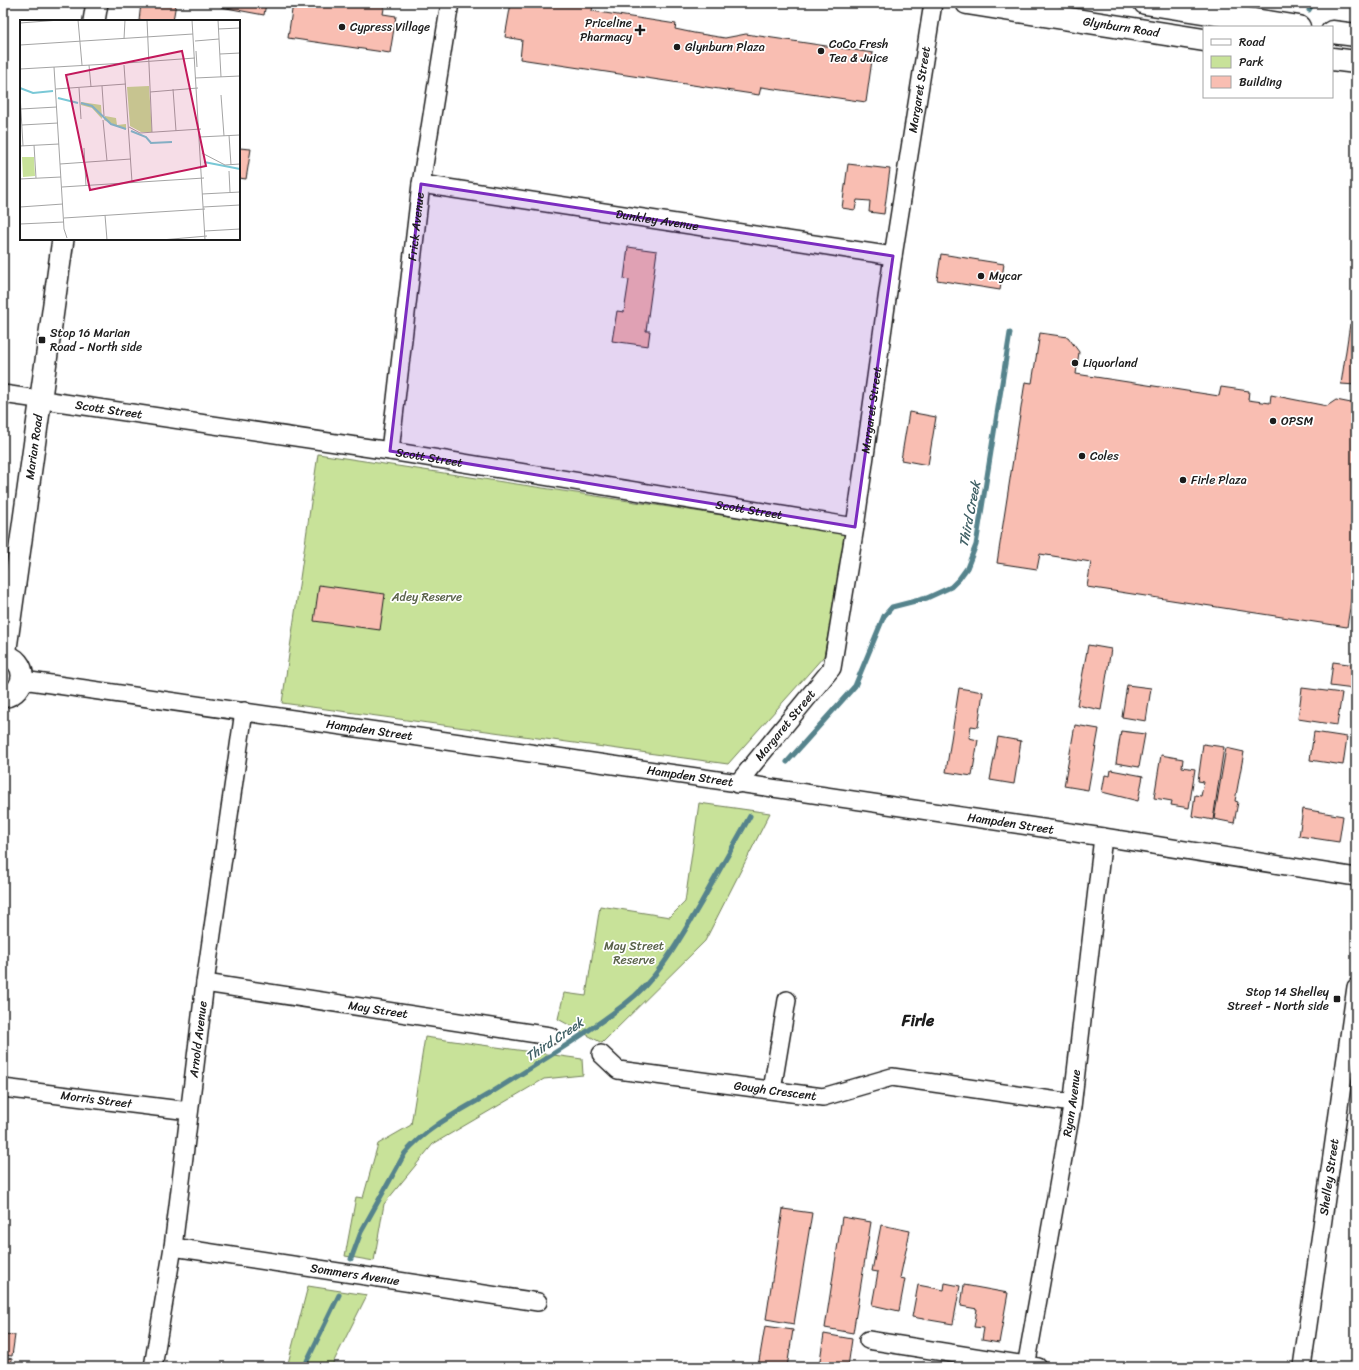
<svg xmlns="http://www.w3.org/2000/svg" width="1359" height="1370" viewBox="0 0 1359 1370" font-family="Sriracha,sans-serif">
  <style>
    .green { fill: #c8e299; stroke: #727f5a }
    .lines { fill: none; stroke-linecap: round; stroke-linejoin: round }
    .stream { stroke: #54838c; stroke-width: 5 }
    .building { fill: #f9beb2; stroke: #1c1c1c }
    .minor-casing { stroke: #1c1c1c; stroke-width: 20 }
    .tertiary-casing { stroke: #1c1c1c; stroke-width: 24 }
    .secondary-casing { stroke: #1c1c1c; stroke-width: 25 }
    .minor { stroke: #fff; stroke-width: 17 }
    .tertiary { stroke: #fff; stroke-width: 21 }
    .secondary { stroke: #fff; stroke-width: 22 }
    .marked { fill: #7b2cbf; fill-opacity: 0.2; stroke: #7b2cbf; stroke-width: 3; stroke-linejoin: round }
    .poi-dot { fill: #1c1c1c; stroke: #fff; stroke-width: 1.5 }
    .labels { text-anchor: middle; stroke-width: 3.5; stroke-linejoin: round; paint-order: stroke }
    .poi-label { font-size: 12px; fill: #1c1c1c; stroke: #fff; text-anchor: start }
    .street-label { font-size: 12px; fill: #1c1c1c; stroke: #fff }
    .park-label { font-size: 12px; fill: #586148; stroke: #fff }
    .water-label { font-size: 13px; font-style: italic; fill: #416166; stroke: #fff }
    .district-label { font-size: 16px; font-weight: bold; fill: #1c1c1c; stroke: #fff }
    .inset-river { fill: none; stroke: #79c8d6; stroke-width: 2 }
    .inset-road { fill: none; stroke: #a4a4a4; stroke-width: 1 }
    .view { fill: #c2185b; fill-opacity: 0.15; stroke: #c2185b; stroke-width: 2 }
    .inset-edge { fill: none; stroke: #1c1c1c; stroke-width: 2 }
  </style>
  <rect width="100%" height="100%" fill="#fff"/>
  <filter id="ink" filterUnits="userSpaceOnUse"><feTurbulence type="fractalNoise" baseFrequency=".025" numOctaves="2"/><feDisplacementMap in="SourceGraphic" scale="8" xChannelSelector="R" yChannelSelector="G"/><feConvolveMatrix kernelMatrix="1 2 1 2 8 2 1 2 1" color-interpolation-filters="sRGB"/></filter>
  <g filter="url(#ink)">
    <path class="green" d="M 318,454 L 847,534 L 824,656 L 728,764 L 282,703 Z
      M 699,803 L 770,813 L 705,941 L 602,1043 L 558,1019 L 564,993 L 586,996 L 600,906 L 670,917 L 685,902 Z
      M 425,1037 L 582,1059 L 583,1075 L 544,1079 L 433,1144 L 384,1204 L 374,1261 L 345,1256 L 356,1197 L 363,1198 L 378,1144 L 411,1125 Z
      M 308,1286 L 367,1295 L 331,1367 L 287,1367 Z"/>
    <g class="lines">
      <path class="stream" d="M 1309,10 L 1313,3
        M 787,762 L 855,686 L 884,616 L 892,607 L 927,598 L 951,587 L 959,579 L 967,568 L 976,545 L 1010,333
        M 351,1259 L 361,1232 L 405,1153 C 427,1127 460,1111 489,1094 C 535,1065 582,1037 625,1004 C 660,977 679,940 701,903 C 717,874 734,845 750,816
        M 304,1367 L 339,1295"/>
    </g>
    <path class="building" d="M 141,3 L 176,3 L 173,21 L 139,21 Z
      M 222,3 L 266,3 L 264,15 L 221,7 Z
      M 293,3 L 385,3 L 383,14 L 396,16 L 390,53 L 288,38 Z
      M 511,3 L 583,3 L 593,5 L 592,11 L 676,24 L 675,29 L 694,33 L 725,38 L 746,34 L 873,53 L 866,102 L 761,87 L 759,95 L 520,59 L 522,40 L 505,37 Z
      M 239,148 L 251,149 L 246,179 L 239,178 Z
      M 848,164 L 890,169 L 884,214 L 869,212 L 870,201 L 857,200 L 855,210 L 842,208 Z
      M 628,247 L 657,251 L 646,331 L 650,331 L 648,346 L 612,341 L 617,311 L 624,312 L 629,280 L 624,279 Z
      M 941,254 L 1004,264 L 1000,290 L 937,280 Z
      M 1350,324 L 1356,324 L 1356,385 L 1341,384 Z
      M 1040,333 L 1068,337 L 1079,352 L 1076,374 L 1219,396 L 1221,387 L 1249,391 L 1248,400 L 1270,403 L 1271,395 L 1327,406 L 1336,400 L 1356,404 L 1356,569 L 1347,627 L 1087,587 L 1091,562 L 1040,554 L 1037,569 L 997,563 L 1025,382 L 1032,383 Z
      M 909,412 L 936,417 L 928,465 L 901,460 Z
      M 319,585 L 385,594 L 380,630 L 314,621 Z
      M 1088,645 L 1111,649 L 1101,710 L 1077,705 Z
      M 1333,662 L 1356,665 L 1354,689 L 1330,686 Z
      M 1127,685 L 1151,688 L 1146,721 L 1122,717 Z
      M 959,688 L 983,692 L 978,727 L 971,726 L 969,738 L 978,740 L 972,776 L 946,772 Z
      M 1302,688 L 1342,693 L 1337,725 L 1298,719 Z
      M 1075,725 L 1099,729 L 1088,790 L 1064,786 Z
      M 1121,731 L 1145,734 L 1139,767 L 1116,763 Z
      M 1314,732 L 1347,737 L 1343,765 L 1310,760 Z
      M 998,737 L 1021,741 L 1014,784 L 990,780 Z
      M 1203,744 L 1224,747 L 1213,820 L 1192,816 L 1195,795 L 1201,796 L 1204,782 L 1198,781 Z
      M 1226,748 L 1244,752 L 1235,801 L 1238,802 L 1234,823 L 1214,819 Z
      M 1161,755 L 1183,759 L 1182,767 L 1195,769 L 1189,808 L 1171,805 L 1172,801 L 1154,798 Z
      M 1111,770 L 1143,776 L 1138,801 L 1102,792 L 1105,775 L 1110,776 Z
      M 1303,809 L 1343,816 L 1339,842 L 1299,836 Z
      M 783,1209 L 812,1213 L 794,1324 L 766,1319 Z
      M 842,1217 L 871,1222 L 853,1333 L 825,1328 Z
      M 881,1225 L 910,1231 L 900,1278 L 905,1279 L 899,1311 L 872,1305 L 878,1272 L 872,1271 Z
      M 945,1283 L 960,1286 L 953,1324 L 912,1317 L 918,1285 L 944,1290 Z
      M 964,1285 L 1008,1293 L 999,1343 L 982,1340 L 984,1328 L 974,1327 L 977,1309 L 961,1306 Z
      M 765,1326 L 793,1330 L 787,1367 L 758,1367 Z
      M 3,1334 L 15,1335 L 12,1356 L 3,1355 Z
      M 824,1334 L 852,1339 L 848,1367 L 819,1367 Z
      M 3,1357 L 12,1359 L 11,1367 L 3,1367 Z"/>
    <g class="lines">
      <defs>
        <g id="minor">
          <path id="s1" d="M 421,184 L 893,256"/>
          <path id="s2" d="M 3,394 L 390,451 L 855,527"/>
          <path id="s3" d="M 390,451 L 421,184 L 450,3"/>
          <path id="s4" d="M 23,680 L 752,785 L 1103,837 L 1356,877"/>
          <path id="s5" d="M 737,784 L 832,668 L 855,527 L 893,256 L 933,3"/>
          <path id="s6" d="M 205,983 L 550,1036"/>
          <path id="s7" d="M 601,1054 L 618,1070 L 823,1097 L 892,1077 L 1072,1103"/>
          <path id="s8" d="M 3,1088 L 189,1111"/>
          <path d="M 772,1090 L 787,1000"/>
          <path id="s9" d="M 173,1247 L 538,1302"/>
          <path d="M 868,1340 L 1038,1367"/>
          <path id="s10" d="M 153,1367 L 173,1247 L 205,983 L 244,711"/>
          <path id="s11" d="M 1026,1367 L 1072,1107 L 1103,837"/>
          <path id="s12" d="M 1302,1367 L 1356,987"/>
        </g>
        <g id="tertiary">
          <path d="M 94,21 L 97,3"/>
          <path d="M 3,655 C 29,659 28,693 3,697"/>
          <path id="s13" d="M 5,655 L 63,239"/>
        </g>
        <g id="secondary">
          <path id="s14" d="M 967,3 L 1204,40"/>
          <path d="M 1145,3 L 1299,27"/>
          <path d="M 1332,32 L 1356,35"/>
          <path d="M 1332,59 L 1356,62"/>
        </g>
      </defs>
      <use href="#minor" class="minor-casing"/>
      <use href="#tertiary" class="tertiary-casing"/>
      <use href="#secondary" class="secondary-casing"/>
      <use href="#minor" class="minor"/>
      <use href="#tertiary" class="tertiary"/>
      <use href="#secondary" class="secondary"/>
    </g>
  </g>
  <path class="marked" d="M 421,184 L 893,256 L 855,527 L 390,451 Z"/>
  <g class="poi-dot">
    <circle cx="342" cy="27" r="4"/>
    <path d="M638 24h4v4h4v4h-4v4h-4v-4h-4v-4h4z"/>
    <circle cx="677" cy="47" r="4"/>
    <circle cx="821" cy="51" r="4"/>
    <circle cx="981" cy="276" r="4"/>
    <rect x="38" y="336" width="8" height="8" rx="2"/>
    <circle cx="1075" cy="363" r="4"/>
    <circle cx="1273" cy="421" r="4"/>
    <circle cx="1082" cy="456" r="4"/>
    <circle cx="1183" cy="480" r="4"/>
    <rect x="1333" y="995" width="8" height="8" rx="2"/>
  </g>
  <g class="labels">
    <g class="poi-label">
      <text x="632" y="27" text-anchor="end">Priceline<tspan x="632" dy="14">Pharmacy</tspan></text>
      <text x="350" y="31">Cypress Village</text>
      <text x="829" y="48">CoCo Fresh<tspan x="829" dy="14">Tea &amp; Juice</tspan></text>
      <text x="685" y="51">Glynburn Plaza</text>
      <text x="989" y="280">Mycar</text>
      <text x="50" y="337">Stop 16 Marian<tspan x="50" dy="14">Road - North side</tspan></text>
      <text x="1083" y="367">Liquorland</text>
      <text x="1281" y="425">OPSM</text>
      <text x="1090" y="460">Coles</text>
      <text x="1191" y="484">Firle Plaza</text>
      <text x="1329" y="996" text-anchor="end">Stop 14 Shelley<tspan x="1329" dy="14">Street - North side</tspan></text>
    </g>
    <g class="street-label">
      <text dy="4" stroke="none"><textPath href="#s14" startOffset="156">Glynburn Road</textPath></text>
      <text dy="4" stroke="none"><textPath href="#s5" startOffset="735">Margaret Street</textPath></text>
      <text dy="4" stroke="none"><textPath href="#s1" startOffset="239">Dunkley Avenue</textPath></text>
      <text dy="4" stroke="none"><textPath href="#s3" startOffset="226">Frick Avenue</textPath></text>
      <text dy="4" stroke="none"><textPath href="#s2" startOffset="107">Scott Street</textPath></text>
      <text dy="4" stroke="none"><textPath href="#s5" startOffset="411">Margaret Street</textPath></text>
      <text dy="4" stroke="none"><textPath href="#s13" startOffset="210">Marian Road</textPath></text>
      <text dy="4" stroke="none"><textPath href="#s2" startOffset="431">Scott Street</textPath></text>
      <text dy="4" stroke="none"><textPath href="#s2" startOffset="755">Scott Street</textPath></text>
      <text dy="4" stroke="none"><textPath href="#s5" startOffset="76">Margaret Street</textPath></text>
      <text dy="4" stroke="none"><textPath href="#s4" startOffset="350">Hampden Street</textPath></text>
      <text dy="4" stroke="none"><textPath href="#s4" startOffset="674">Hampden Street</textPath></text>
      <text dy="4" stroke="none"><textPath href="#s4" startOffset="998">Hampden Street</textPath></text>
      <text dy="4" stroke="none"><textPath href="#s6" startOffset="175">May Street</textPath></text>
      <text dy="4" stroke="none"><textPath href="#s10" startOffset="331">Arnold Avenue</textPath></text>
      <text dy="4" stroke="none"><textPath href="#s7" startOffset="182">Gough Crescent</textPath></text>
      <text dy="4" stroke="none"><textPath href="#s8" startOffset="94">Morris Street</textPath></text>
      <text dy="4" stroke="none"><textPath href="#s11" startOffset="268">Ryan Avenue</textPath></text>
      <text dy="4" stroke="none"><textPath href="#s12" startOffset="192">Shelley Street</textPath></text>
      <text dy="4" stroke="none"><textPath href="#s9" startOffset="184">Sommers Avenue</textPath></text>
    </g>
    <g class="park-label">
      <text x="427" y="601">Adey Reserve</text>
      <text x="634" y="950">May Street<tspan x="634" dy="14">Reserve</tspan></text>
    </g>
    <g class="water-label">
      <text transform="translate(969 514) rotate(-79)" y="5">Third Creek</text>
      <text transform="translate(554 1039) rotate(-34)" y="5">Third Creek</text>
    </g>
    <g class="district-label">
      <text x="918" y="1026">Firle</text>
    </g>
  </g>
  <g transform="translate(20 20)">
    <rect width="220" height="220" fill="#fff"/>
    <path d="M 129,66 L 132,112 L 121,112 L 110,106 L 107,67 ZM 61,82 L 81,85 L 82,99 L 72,88 L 61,85 ZM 85,96 L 96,98 L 97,105 L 106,104 L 106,110 L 84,100 ZM 2,137 L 14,137 L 15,156 L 3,157 Z" fill="#c8e299"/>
    <path class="inset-river" d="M 0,68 L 13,73 L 33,71M 38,78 L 58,83M 61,83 L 72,86 L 91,104 L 106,109M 111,111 L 126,117 L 131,123 L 152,122M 184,142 L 220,149"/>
    <path class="inset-road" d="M 58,0 L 62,45M 127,0 L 132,112M 172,0 L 185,220M 198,0 L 201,57M 0,3 L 40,0M 198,9 L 220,8M 104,19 L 105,0M 175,21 L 199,19M 0,25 L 173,14M 176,31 L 177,47M 200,34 L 220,33M 106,43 L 175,38M 69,45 L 71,67M 104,45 L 112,162M 34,47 L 44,209 L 47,218M 0,49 L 106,43 L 103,43M 175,58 L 220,56M 82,66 L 84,96M 59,68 L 61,99M 36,69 L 106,64M 153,69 L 156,111M 130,72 L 178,68M 0,74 L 3,126M 201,75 L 204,116M 1,89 L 37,87M 83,100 L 87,141M 2,105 L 38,103M 109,107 L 120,113 L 181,109M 209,115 L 211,145M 179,117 L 220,115M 14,125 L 16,158M 0,126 L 39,124M 64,128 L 66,166M 182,133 L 205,145 L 220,144M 40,144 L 111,139M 209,151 L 210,172M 0,159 L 41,157M 42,167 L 184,158M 182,174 L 220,172M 0,187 L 43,184M 183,187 L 220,185M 85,195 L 87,220M 44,198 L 185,189M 0,204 L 44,202M 185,211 L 220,209M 141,220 L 187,216"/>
    <path class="view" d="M 162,31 L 186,146 L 70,170 L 46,55 Z"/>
    <rect width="220" height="220" class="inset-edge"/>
  </g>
  <rect width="1359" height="1370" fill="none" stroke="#fff" stroke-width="16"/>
  <rect x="8" y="8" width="1343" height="1354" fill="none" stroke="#1c1c1c" stroke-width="1.5" filter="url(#ink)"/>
  <rect x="1203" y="26" width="130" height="72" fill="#ffffff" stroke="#a4a4a4"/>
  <rect x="1211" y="39" width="20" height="6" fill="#ffffff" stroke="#a4a4a4"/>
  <text x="1239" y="46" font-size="12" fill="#1c1c1c">Road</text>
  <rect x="1211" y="56" width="20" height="12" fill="#c8e299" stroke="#a4a4a4"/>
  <text x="1239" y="66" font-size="12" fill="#1c1c1c">Park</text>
  <rect x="1211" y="76" width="20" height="12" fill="#f9beb2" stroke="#a4a4a4"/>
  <text x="1239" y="86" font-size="12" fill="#1c1c1c">Building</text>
</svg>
